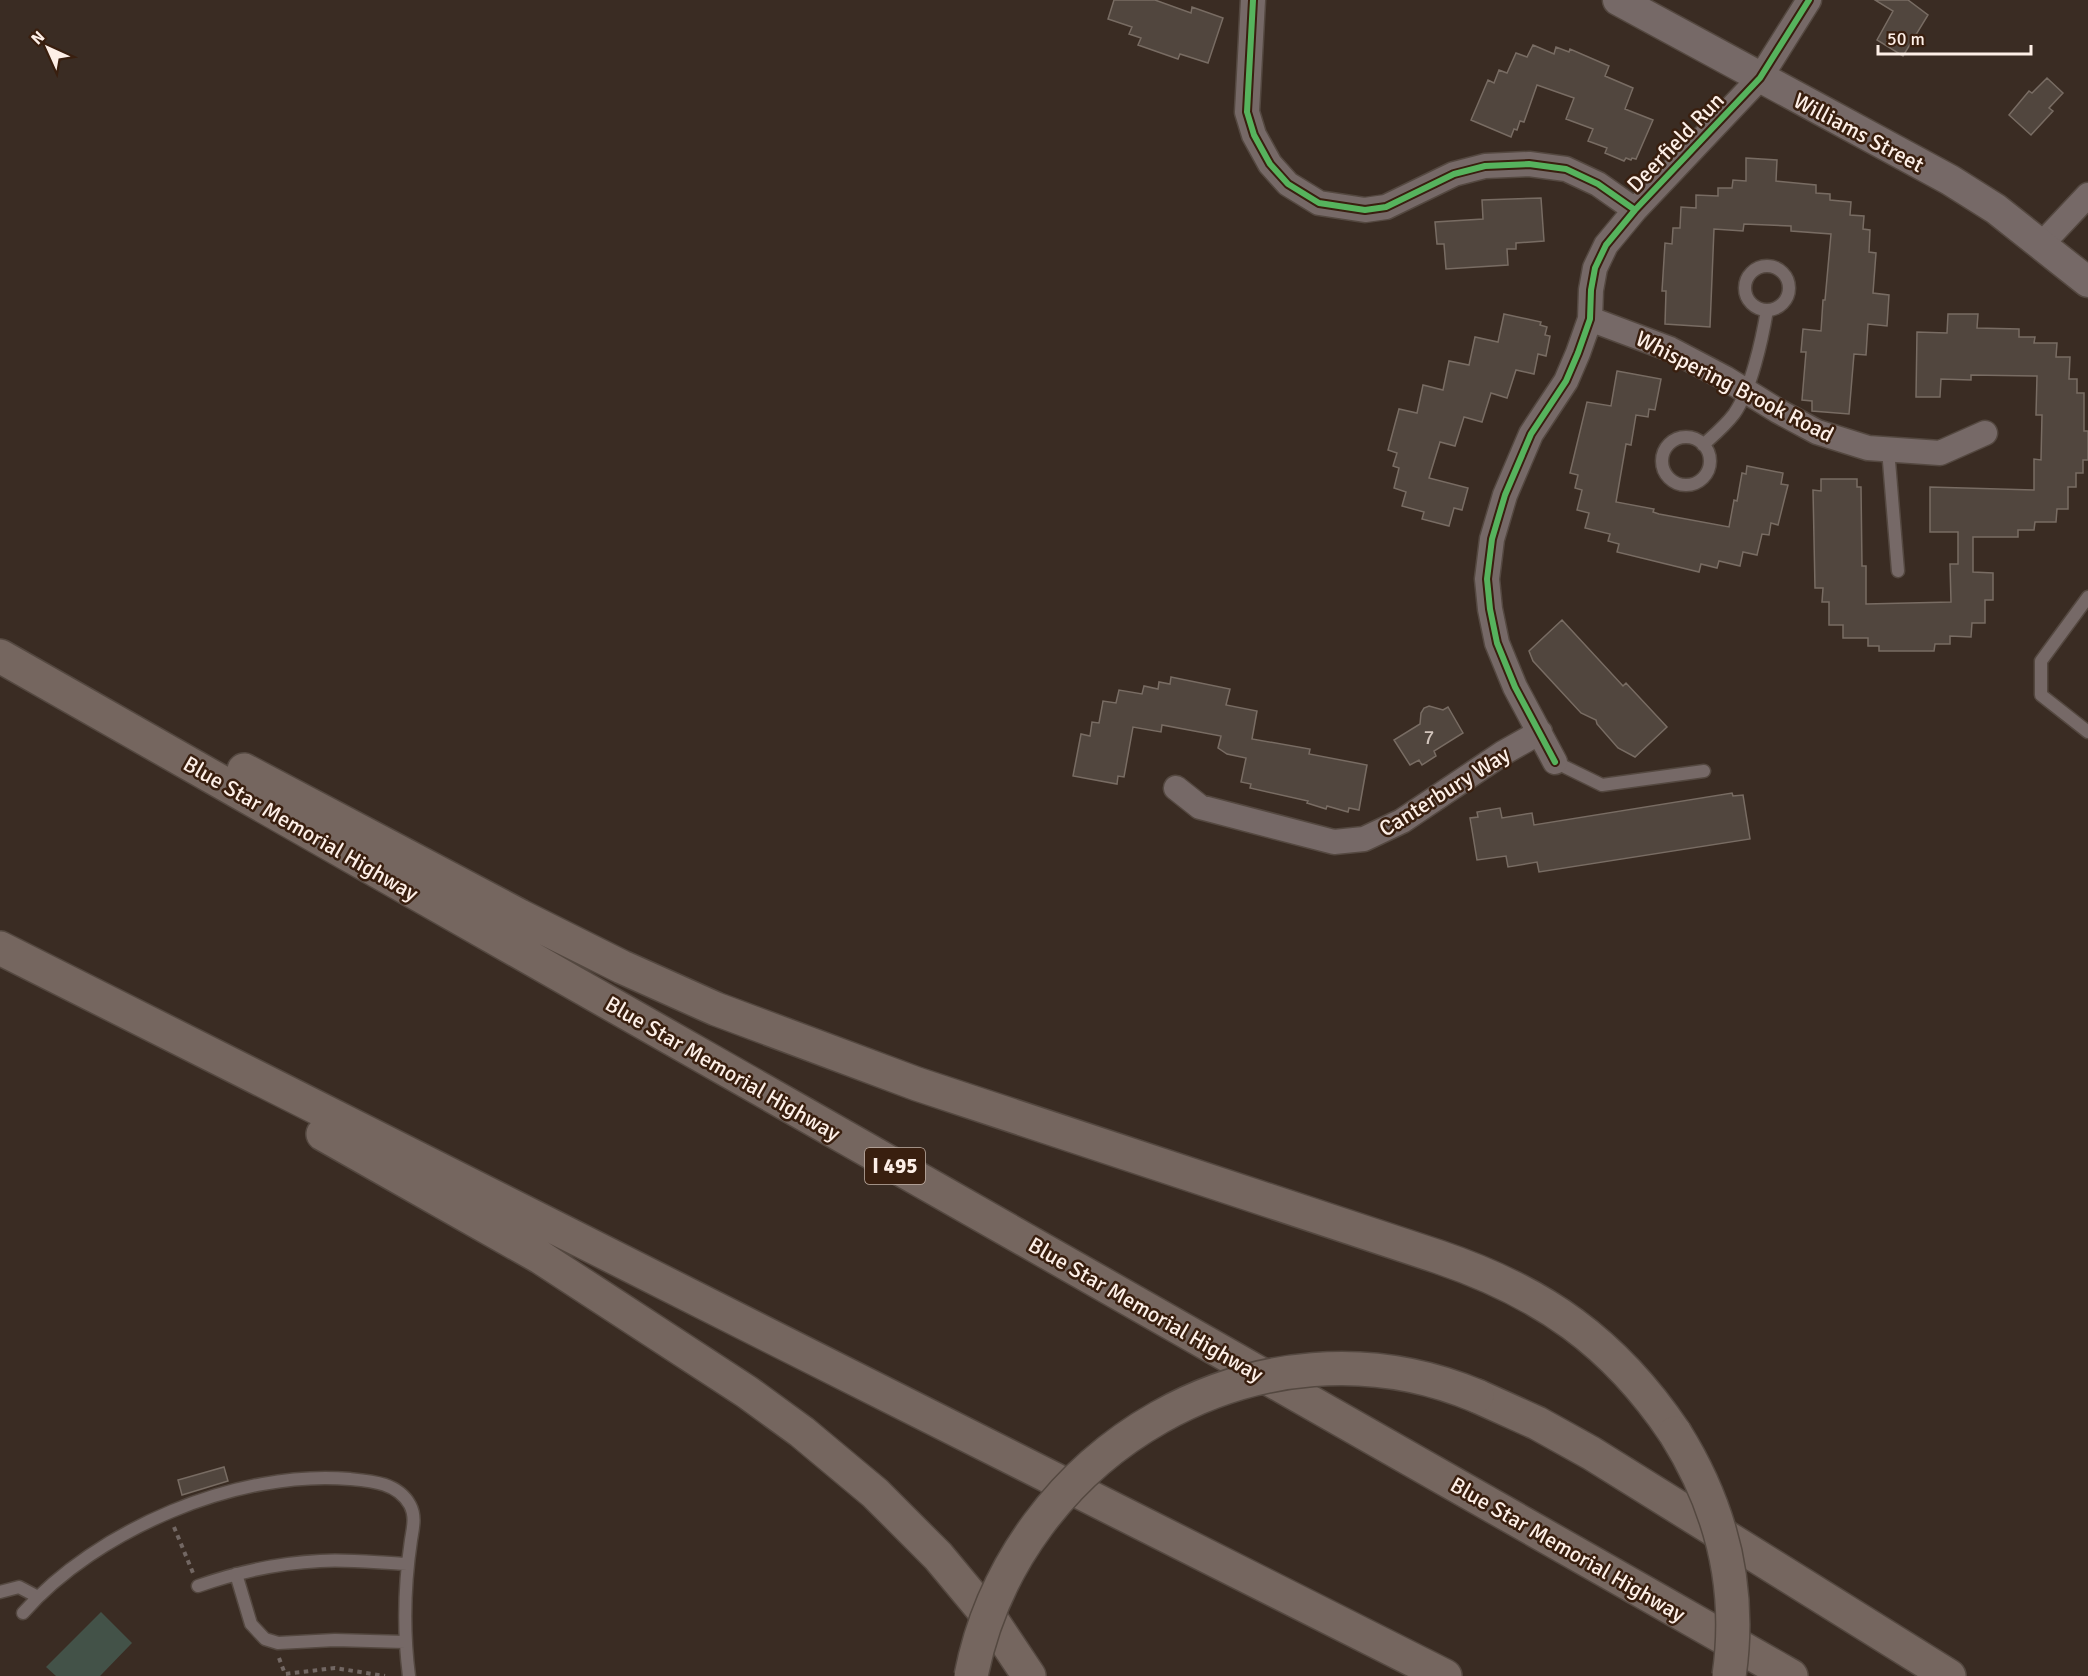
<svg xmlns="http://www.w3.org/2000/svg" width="2088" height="1676" viewBox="0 0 2088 1676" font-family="Signika,sans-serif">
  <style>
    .green { fill: #435248 }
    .building { fill: #51463e; stroke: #786c63; stroke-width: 1.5 }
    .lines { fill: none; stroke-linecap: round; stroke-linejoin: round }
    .service-casing { stroke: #544840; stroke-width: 15 }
    .minor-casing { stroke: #544840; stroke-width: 27 }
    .tertiary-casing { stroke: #544840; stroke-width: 33 }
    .motorway-casing { stroke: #544840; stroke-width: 36 }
    .path { stroke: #726763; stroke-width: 4; stroke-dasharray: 4.5 4.5; stroke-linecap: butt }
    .service { stroke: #766967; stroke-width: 12 }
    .minor { stroke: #766967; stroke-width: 24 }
    .tertiary { stroke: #766967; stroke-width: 30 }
    .motorway { stroke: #75665f; stroke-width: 33 }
    .motorway-bridge-casing { stroke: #544840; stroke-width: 36; stroke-linecap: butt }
    .motorway-bridge { stroke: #75665f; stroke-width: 33 }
    .cycleway-casing { stroke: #391f0f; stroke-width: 10 }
    .cycleway { stroke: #56b35d; stroke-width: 6 }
    .labels { text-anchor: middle; stroke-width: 5; stroke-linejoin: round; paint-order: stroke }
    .number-label { font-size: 20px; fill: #d2c5bd }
    .shield { fill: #391f0f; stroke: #c2b1a6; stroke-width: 1.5 }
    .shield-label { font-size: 21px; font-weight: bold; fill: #fdefe7 }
    .street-label { font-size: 22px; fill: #fdefe7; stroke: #391f0f }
  </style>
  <rect width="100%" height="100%" fill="#3a2c23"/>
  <path class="green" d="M 101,1612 L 132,1643 L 100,1676 L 56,1676 L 46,1667 Z"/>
  <path class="building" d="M 1114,0 L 1155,0 L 1191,13 L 1192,7 L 1223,18 L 1208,63 L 1180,54 L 1178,59 L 1138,45 L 1141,38 L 1129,34 L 1132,27 L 1108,19 Z
    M 1875,0 L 1908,0 L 1928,15 L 1903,56 L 1877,40 L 1893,11 Z
    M 1533,45 L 1554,54 L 1556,47 L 1569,52 L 1570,49 L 1609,66 L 1605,76 L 1633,88 L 1625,109 L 1653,120 L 1636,159 L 1632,158 L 1631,160 L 1626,158 L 1624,161 L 1605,153 L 1607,148 L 1588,141 L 1593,129 L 1566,119 L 1574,98 L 1537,85 L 1524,122 L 1520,121 L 1517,130 L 1514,129 L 1511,137 L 1471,120 L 1488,80 L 1494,83 L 1499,70 L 1507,73 L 1516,53 L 1527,57 Z
    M 2047,78 L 2063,93 L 2049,108 L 2053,111 L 2031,135 L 2009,115 L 2029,91 L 2032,93 Z
    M 1746,158 L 1777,160 L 1776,181 L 1816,185 L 1816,193 L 1830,194 L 1830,200 L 1851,202 L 1850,215 L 1864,216 L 1863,229 L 1870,230 L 1869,252 L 1876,253 L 1873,293 L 1889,295 L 1887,326 L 1868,324 L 1866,355 L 1854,354 L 1849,414 L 1812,411 L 1812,401 L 1802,400 L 1806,352 L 1801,352 L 1803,329 L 1821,331 L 1823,300 L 1825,300 L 1831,234 L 1791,231 L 1791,226 L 1744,224 L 1743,231 L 1714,229 L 1710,327 L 1665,324 L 1666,291 L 1662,291 L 1665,243 L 1672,244 L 1673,228 L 1680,228 L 1681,207 L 1696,208 L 1696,195 L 1718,196 L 1718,188 L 1732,188 L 1733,180 L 1746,181 Z
    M 1541,198 L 1544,241 L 1516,243 L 1516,249 L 1507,249 L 1508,265 L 1446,269 L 1444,244 L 1437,244 L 1435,222 L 1483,219 L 1482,200 Z
    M 1504,314 L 1541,322 L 1540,325 L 1547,327 L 1545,335 L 1550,336 L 1546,356 L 1538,354 L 1534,374 L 1516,370 L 1507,398 L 1491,393 L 1482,422 L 1464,417 L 1455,446 L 1440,442 L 1429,478 L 1468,488 L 1462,510 L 1454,508 L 1449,526 L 1422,519 L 1424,512 L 1402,506 L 1406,492 L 1394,488 L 1399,468 L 1393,466 L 1397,453 L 1388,450 L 1399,409 L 1417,413 L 1423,385 L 1443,390 L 1449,361 L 1469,365 L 1475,337 L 1498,342 Z
    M 1948,314 L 1978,314 L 1977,328 L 2019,329 L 2019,337 L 2035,337 L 2034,343 L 2057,343 L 2056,357 L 2070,357 L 2069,379 L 2077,379 L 2077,393 L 2084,393 L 2084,431 L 2088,431 L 2088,460 L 2083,460 L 2083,473 L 2076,473 L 2076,487 L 2068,487 L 2068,509 L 2057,509 L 2056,522 L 2035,522 L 2034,530 L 2018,530 L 2018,537 L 1973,537 L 1973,572 L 1993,573 L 1993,600 L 1985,600 L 1985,623 L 1972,623 L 1971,637 L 1950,636 L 1950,644 L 1935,644 L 1934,651 L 1879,651 L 1879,646 L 1868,646 L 1868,638 L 1843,638 L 1843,625 L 1829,625 L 1829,602 L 1822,602 L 1823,588 L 1815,588 L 1813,490 L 1821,491 L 1821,479 L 1857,479 L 1857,487 L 1861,487 L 1862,566 L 1866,566 L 1866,604 L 1951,602 L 1950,564 L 1958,564 L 1958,532 L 1930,532 L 1930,487 L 2034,490 L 2034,459 L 2041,460 L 2042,415 L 2036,415 L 2037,376 L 1971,375 L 1971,380 L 1941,379 L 1940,397 L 1916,397 L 1917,332 L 1947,333 Z
    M 1617,371 L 1661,379 L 1655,410 L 1649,409 L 1648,417 L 1636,415 L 1631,445 L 1626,444 L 1616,502 L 1654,509 L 1653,512 L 1659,514 L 1729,527 L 1734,500 L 1737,501 L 1742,473 L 1746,474 L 1747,466 L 1783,473 L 1781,484 L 1788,485 L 1778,525 L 1771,523 L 1769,535 L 1762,534 L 1757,555 L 1743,552 L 1740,566 L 1719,561 L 1717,568 L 1701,564 L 1699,572 L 1617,552 L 1619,544 L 1608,541 L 1610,534 L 1585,528 L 1589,513 L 1577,510 L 1582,490 L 1575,488 L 1578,475 L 1570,473 L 1587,402 L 1611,406 Z
    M 1562,620 L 1623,686 L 1626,683 L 1667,727 L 1635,757 L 1618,748 L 1597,724 L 1596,720 L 1581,713 L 1533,661 L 1529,651 Z
    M 1171,677 L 1230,689 L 1226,705 L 1257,711 L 1252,739 L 1310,749 L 1309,754 L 1367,765 L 1359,810 L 1349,808 L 1348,812 L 1327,806 L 1326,809 L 1307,803 L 1308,801 L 1250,788 L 1251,784 L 1241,782 L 1246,758 L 1227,754 L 1218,748 L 1221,736 L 1162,725 L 1161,732 L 1133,727 L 1124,777 L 1118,776 L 1117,784 L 1073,776 L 1081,734 L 1090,736 L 1092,722 L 1099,723 L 1103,701 L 1116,703 L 1119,690 L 1142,694 L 1144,686 L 1158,689 L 1159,682 L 1170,684 Z
    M 1429,706 L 1443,710 L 1448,707 L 1463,733 L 1434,751 L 1436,756 L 1422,765 L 1419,760 L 1410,765 L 1394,740 L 1420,724 L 1421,713 L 1424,708 Z
    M 1732,793 L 1733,796 L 1743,795 L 1750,839 L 1539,872 L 1537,862 L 1508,867 L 1506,856 L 1477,860 L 1470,818 L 1478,817 L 1477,812 L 1500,808 L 1502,818 L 1532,813 L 1534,825 Z
    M 224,1467 L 228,1481 L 182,1495 L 178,1480 Z"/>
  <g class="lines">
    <defs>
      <path id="service" d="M1745 288a22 22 0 1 1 44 0a22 22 0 1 1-44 0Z
        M1662 461a24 24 0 1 1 48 0a24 24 0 1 1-48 0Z
        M 1703,445 C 1714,435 1725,426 1734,414 C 1751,390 1762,340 1767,310
        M 1888,449 L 1898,571
        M 2088,597 L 2041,661 L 2041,695 L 2088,732
        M 1555,762 L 1602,785 L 1704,771
        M 236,1574 L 251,1624 L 265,1639 L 278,1643 L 335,1640 L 405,1642
        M 198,1586 C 238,1572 278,1563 320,1561 C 349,1559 378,1563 407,1564
        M 0,1592 L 19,1587 L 38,1597
        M 23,1613 C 96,1530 238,1469 350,1479 C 372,1481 398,1483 410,1505 C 416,1516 413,1528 411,1540 C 404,1587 403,1629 409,1676"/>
      <path id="minor" d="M 1253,0 L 1247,112 L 1254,135 L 1270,164 L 1288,184 L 1319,203 L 1365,210 L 1386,207 L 1454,174 L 1485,166 L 1529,164 L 1566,169 L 1598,184 L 1635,210
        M 2041,245 L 2088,195
        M 1590,319 L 1670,349 L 1725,378 L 1778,411 L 1817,432 L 1868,448 L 1940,453 L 1985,433
        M 1555,762 L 1515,687 L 1497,643 L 1490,609 L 1487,579 L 1492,539 L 1505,495 L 1531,434 L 1566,381 L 1578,353 L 1590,319 L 1591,290 L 1595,268 L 1606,245 L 1635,210 L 1760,78 L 1809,0
        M 1176,788 L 1200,807 L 1334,842 L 1364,839 L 1402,821 L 1503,753 L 1540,732"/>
      <path id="tertiary" d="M 1618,0 L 1950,180 L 1996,209 L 2088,282"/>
      <path id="motorway" d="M 0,656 L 1791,1676
        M 244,770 L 520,916 L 622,967 L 716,1009 L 917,1084 L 1439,1257 C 1542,1292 1614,1342 1675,1433
        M 0,948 L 1445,1676
        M 323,1134 L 540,1257 L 747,1392 L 802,1432 L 875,1493 L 938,1556 L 993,1622 L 1029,1676
        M 1477,1396 L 1537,1423 L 1591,1453 L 1949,1676"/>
    </defs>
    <use href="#service" class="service-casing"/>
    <use href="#minor" class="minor-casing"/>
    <use href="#tertiary" class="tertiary-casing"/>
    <use href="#motorway" class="motorway-casing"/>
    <path class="path" d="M 174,1527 L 193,1573
      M 279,1658 L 285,1674 L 335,1668 L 385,1676"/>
    <use href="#service" class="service"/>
    <use href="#minor" class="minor"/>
    <use href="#tertiary" class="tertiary"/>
    <use href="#motorway" class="motorway"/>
    <defs>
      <path id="motorway-bridge" d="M 1675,1433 C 1722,1508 1742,1588 1729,1676
        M 971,1676 C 1015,1450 1261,1305 1477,1396"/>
    </defs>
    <use href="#motorway-bridge" class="motorway-bridge-casing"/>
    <use href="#motorway-bridge" class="motorway-bridge"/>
    <defs>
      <path id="cycleway" d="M 1253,0 L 1247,112 L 1254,135 L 1270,164 L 1288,184 L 1319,203 L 1365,210 L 1386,207 L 1454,174 L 1485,166 L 1529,164 L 1566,169 L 1598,184 L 1635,210
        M 1555,762 L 1515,687 L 1497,643 L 1490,609 L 1487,579 L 1492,539 L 1505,495 L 1531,434 L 1566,381 L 1578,353 L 1590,319 L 1591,290 L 1595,268 L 1606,245 L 1635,210 L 1760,78 L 1809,0"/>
    </defs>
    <use href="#cycleway" class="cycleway-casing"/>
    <use href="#cycleway" class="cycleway"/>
  </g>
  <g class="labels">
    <g class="number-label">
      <text x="1429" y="744">7</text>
    </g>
    <rect class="shield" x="865" y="1148" width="60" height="36" rx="4.5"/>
    <g class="shield-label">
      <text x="895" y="1173">I 495</text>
    </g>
    <g class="street-label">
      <text transform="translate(1859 132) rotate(28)" y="8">Williams Street</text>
      <text transform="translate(1675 142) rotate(-46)" y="8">Deerfield Run</text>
      <text transform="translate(1735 386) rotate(27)" y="8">Whispering Brook Road</text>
      <text transform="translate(1444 791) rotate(-32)" y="8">Canterbury Way</text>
      <text transform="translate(301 828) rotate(30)" y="8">Blue Star Memorial Highway</text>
      <text transform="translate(723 1068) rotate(30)" y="8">Blue Star Memorial Highway</text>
      <text transform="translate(1146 1309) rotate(30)" y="8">Blue Star Memorial Highway</text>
      <text transform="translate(1568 1549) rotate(30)" y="8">Blue Star Memorial Highway</text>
    </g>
  </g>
  <g transform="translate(48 48) rotate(315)" stroke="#391f0f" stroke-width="4.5" paint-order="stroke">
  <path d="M0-4.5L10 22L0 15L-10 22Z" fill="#fdefe7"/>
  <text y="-9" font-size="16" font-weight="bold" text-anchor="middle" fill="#fdefe7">N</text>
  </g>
  <path d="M1878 45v9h153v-9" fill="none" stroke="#fdefe7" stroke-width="3"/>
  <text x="1887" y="45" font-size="18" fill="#fdefe7" stroke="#391f0f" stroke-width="4.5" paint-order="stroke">50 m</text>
</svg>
